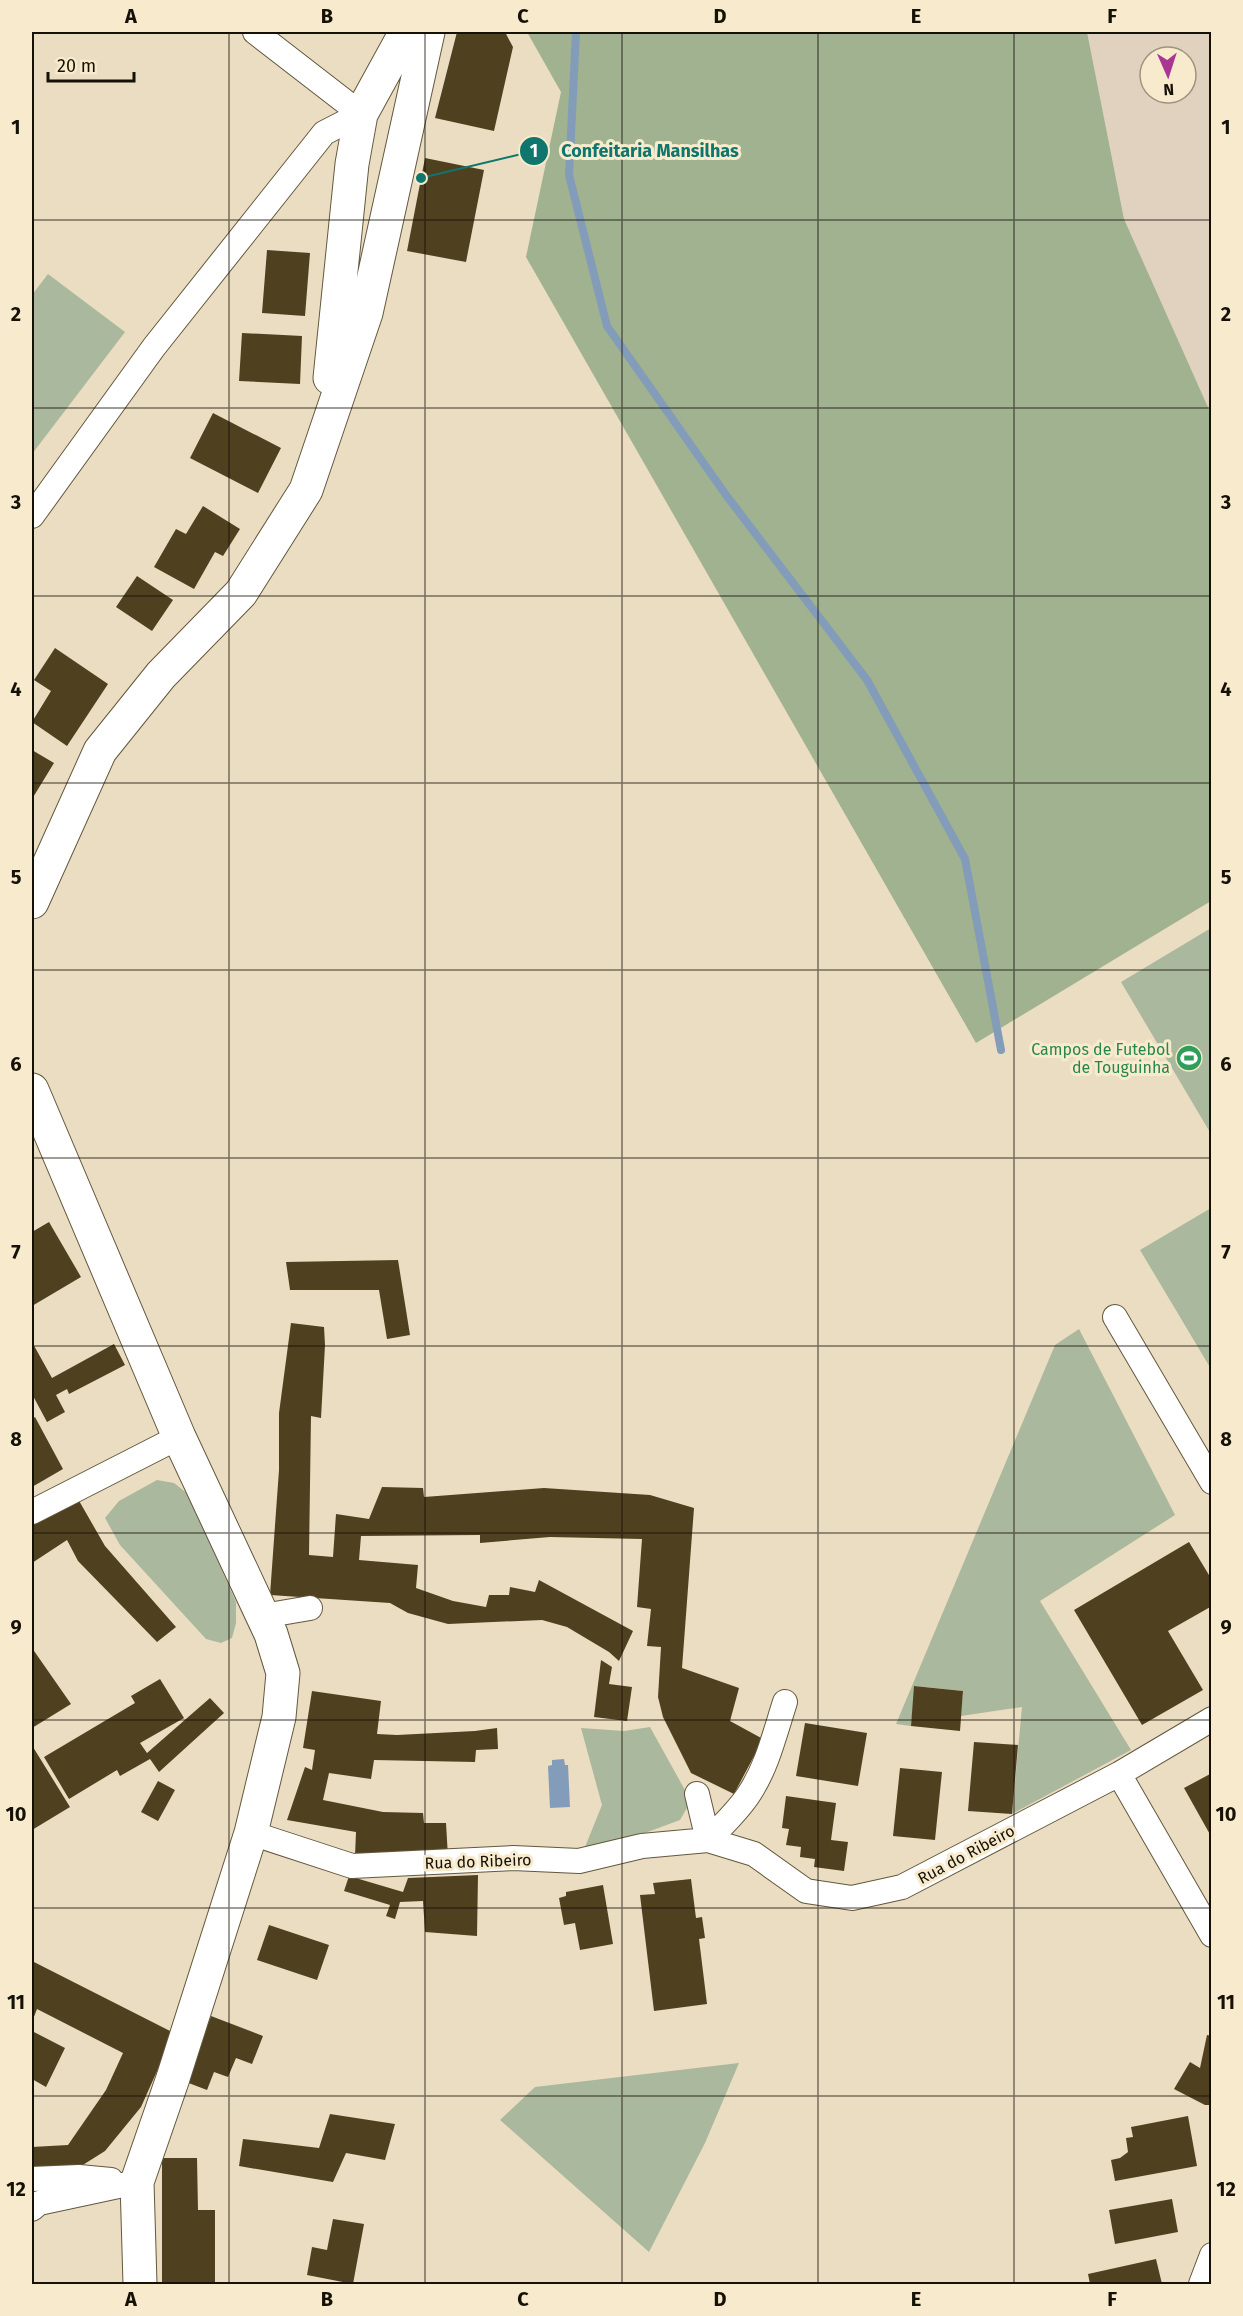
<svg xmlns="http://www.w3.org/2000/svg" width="1243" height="2316" viewBox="0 0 1243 2316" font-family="'Fira Sans',sans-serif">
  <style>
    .commercial { fill: #e1d2c0; fill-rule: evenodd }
    .green { fill: #aab89d }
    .forest { fill: #a0b290 }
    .water { fill: #839cb9 }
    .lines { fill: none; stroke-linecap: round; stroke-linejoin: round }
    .stream { stroke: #839cb9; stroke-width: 8 }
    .building { fill: #4f4020 }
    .street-casing { stroke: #63573e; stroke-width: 26 }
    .secondary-casing { stroke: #63573e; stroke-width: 35 }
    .street { stroke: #fff; stroke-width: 24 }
    .secondary { stroke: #fff; stroke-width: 33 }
    .grid { fill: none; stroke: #161107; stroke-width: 1.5; stroke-opacity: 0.55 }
    .labels { text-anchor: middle; stroke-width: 6; stroke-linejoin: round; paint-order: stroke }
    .leisure-label { font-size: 16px; fill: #27864d; stroke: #f8ebcd; text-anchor: end }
    .street-label { font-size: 16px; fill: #161107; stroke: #f8ebcd }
    .leader { fill: none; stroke: #0f766e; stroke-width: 2 }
    .callout-dot { fill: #0f766e; stroke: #f8ebcd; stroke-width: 2 }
    .mark-label { font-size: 18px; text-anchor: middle; font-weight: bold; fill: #fff }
    .callout-label { font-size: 18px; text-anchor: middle; font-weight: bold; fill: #0f766e; stroke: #f8ebcd; stroke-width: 6; stroke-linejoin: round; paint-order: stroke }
    .neatline { fill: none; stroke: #161107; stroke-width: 2 }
    .grid-label { font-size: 20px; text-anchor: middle; font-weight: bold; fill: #161107 }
  </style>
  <rect width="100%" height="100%" fill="#ebddc1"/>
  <path class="commercial" d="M 1087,32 L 1211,32 L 1211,414 L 1124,219 ZM 1150,57 L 1186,57 L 1186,93 L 1150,93 Z"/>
  <path class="green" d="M 48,274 L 125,332 L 32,454 L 32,295 Z
    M 1211,928 L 1211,1134 L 1121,982 Z
    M 1211,1208 L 1211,1369 L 1140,1250 Z
    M 1079,1329 L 1175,1515 L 1040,1601 L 1131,1750 L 1012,1814 L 1022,1707 L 961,1716 L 963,1691 L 915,1686 L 911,1726 L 896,1724 L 1055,1345 Z
    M 157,1480 L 174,1483 L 188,1494 L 236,1602 L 236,1623 L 232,1638 L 221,1643 L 206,1639 L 120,1545 L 105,1518 L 119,1501 Z
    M 650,1727 L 691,1801 L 680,1820 L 645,1833 L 585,1847 L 602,1805 L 581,1728 L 624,1731 Z
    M 739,2063 L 705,2143 L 649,2252 L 500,2120 L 535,2087 Z"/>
  <path class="forest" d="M 527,32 L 1087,32 L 1124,219 L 1211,414 L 1211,901 L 976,1043 L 526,257 L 561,92 Z"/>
  <path class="water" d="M 564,1759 L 565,1765 L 568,1765 L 570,1807 L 550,1808 L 548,1766 L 552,1765 L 552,1760 Z"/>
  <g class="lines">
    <path class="stream" d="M 576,32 L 569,175 L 607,326 L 726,495 L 867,680 L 965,859 L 1001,1050"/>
  </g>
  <path class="building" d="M 457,32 L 505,32 L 513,47 L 494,131 L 435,118 Z
    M 425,158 L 484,170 L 466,262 L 407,251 Z
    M 267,250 L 310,253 L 305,316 L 262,313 Z
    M 242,333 L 302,336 L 300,384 L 239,381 Z
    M 213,413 L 281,448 L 258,493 L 190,458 Z
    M 203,506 L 240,529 L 223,556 L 215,552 L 194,589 L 154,567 L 176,529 L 186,534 Z
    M 137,576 L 173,600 L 152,631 L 116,607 Z
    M 55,648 L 108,684 L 67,746 L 32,722 L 51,691 L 34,680 Z
    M 32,750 L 54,763 L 32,799 Z
    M 49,1222 L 81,1277 L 32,1306 L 32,1232 Z
    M 398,1260 L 410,1335 L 387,1339 L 379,1290 L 290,1290 L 286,1262 Z
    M 291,1323 L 324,1327 L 325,1345 L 321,1418 L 311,1416 L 309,1555 L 333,1557 L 336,1514 L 369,1519 L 382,1487 L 423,1488 L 424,1497 L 544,1488 L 650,1495 L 694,1508 L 682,1668 L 739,1688 L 730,1721 L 763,1739 L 734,1794 L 691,1773 L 663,1717 L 658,1697 L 661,1647 L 647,1646 L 651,1609 L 637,1607 L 642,1539 L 550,1537 L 480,1543 L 480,1535 L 361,1536 L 359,1560 L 418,1565 L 416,1588 L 453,1601 L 486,1607 L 489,1595 L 509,1595 L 510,1587 L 535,1592 L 539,1580 L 633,1631 L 619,1661 L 609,1652 L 567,1627 L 542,1620 L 448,1624 L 408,1613 L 390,1603 L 270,1595 L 279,1470 L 279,1413 Z
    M 32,1342 L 52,1378 L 114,1344 L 125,1365 L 69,1394 L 67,1389 L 56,1395 L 65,1412 L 47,1422 L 32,1394 Z
    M 35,1417 L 63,1469 L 32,1487 L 32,1419 Z
    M 78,1499 L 105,1546 L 176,1627 L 157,1642 L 78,1561 L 67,1540 L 32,1563 L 32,1525 Z
    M 1189,1542 L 1212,1580 L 1212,1606 L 1168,1631 L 1203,1690 L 1142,1725 L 1074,1610 Z
    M 32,1648 L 71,1704 L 32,1728 Z
    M 601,1660 L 612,1667 L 609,1684 L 632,1687 L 627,1721 L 594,1717 Z
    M 160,1679 L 184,1718 L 140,1743 L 147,1753 L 210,1698 L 224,1713 L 159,1772 L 150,1759 L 120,1776 L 117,1770 L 69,1799 L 44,1757 L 135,1703 L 131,1696 Z
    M 914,1686 L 963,1691 L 960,1731 L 911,1726 Z
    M 312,1691 L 381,1701 L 377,1734 L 397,1735 L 475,1731 L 497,1728 L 498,1749 L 476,1750 L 475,1762 L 374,1760 L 371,1779 L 329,1773 L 323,1800 L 383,1812 L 423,1813 L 424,1823 L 446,1823 L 448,1857 L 355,1856 L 356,1832 L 287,1820 L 305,1767 L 312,1770 L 315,1750 L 303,1748 Z
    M 805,1723 L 867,1733 L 858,1786 L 796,1776 Z
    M 974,1742 L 1018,1745 L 1012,1814 L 968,1811 Z
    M 33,1747 L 70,1807 L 32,1830 L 32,1748 Z
    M 900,1768 L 942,1772 L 935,1840 L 893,1836 Z
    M 1212,1773 L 1212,1838 L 1184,1788 Z
    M 158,1781 L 175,1790 L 158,1821 L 141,1812 Z
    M 786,1796 L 836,1803 L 831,1840 L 848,1842 L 844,1871 L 814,1867 L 815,1859 L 800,1857 L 801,1847 L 786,1845 L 789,1829 L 782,1828 Z
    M 478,1875 L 477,1936 L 425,1932 L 423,1901 L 400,1902 L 395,1919 L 386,1916 L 390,1905 L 344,1891 L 349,1876 L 403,1892 L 408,1878 Z
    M 691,1879 L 696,1918 L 702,1917 L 705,1938 L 699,1939 L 707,2004 L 654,2011 L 640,1895 L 655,1894 L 653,1883 Z
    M 603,1885 L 613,1944 L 580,1950 L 575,1923 L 564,1925 L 559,1898 L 566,1896 L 566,1892 Z
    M 269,1925 L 329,1945 L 317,1980 L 257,1960 Z
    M 32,1961 L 174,2033 L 141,2107 L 105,2151 L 78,2168 L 32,2169 L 32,2147 L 68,2145 L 106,2090 L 123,2053 L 37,2009 L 32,2022 Z
    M 211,2016 L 263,2036 L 252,2064 L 236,2058 L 228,2077 L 214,2072 L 207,2090 L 186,2082 Z
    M 32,2031 L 65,2048 L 46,2087 L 32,2079 Z
    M 1207,2035 L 1212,2036 L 1212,2105 L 1205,2105 L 1174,2089 L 1190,2062 L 1200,2068 Z
    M 330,2114 L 395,2124 L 385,2160 L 346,2153 L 333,2182 L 239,2166 L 243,2139 L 319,2148 Z
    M 1188,2116 L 1197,2166 L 1115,2181 L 1111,2160 L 1120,2158 L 1128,2152 L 1126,2138 L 1133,2137 L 1131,2127 Z
    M 162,2158 L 197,2158 L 198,2210 L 215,2210 L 215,2284 L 162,2284 Z
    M 1172,2199 L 1178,2232 L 1115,2244 L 1109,2210 Z
    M 333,2219 L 364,2224 L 353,2284 L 307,2275 L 312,2247 L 327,2250 Z
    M 1156,2259 L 1162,2284 L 1090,2284 L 1088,2274 Z"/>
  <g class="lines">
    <defs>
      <path id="street" d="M 32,516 L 154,347 L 324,133 L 361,114 L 255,32
        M 1115,1317 L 1212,1482
        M 32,1512 L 179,1437
        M 263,1616 L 310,1608
        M 1119,1774 L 1212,1935
        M 697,1794 L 708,1840
        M 251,1833 L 352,1866 L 513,1858 L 579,1861 L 642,1846 L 708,1840 L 754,1854 L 806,1891 L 852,1898 L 902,1887 L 1119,1774 L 1212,1719
        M 708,1840 C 723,1825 738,1811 749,1794 C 767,1767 775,1733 785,1702
        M 32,2179 L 79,2177 L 111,2180
        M 32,2209 L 39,2203 L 137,2182
        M 1201,2284 L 1212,2255"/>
      <path id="secondary" d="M 330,378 L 352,164 L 361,114 L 406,32
        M 32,902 L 100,751 L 161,675 L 241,593 L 306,490 L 366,313 L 428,32
        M 32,1090 L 179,1437 L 271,1634 L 283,1673 L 279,1717 L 251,1833 L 173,2078 L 137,2182 L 140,2284"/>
    </defs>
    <use href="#street" class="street-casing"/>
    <use href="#secondary" class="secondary-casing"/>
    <use href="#street" class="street"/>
    <use href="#secondary" class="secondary"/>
  </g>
  <path class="grid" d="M 229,32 L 229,2284M 425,32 L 425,2284M 622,32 L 622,2284M 818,32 L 818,2284M 1014,32 L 1014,2284M 32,220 L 1212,220M 32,408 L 1212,408M 32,596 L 1212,596M 32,783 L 1212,783M 32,970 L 1212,970M 32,1158 L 1212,1158M 32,1346 L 1212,1346M 32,1533 L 1212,1533M 32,1720 L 1212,1720M 32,1908 L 1212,1908M 32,2096 L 1212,2096"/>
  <defs>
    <symbol id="stadium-disc" viewBox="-11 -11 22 22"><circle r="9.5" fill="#2e9e5b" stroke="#f8ebcd"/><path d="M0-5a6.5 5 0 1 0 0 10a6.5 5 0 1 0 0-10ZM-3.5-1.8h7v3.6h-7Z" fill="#fff"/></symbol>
  </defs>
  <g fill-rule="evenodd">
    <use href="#stadium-disc" x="1174" y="1043" width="30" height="30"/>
  </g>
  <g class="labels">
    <g class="leisure-label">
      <text x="1170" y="1055">Campos de Futebol<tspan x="1170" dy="18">de Touguinha</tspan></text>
    </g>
    <g class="street-label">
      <text transform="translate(966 1854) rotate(-28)" y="6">Rua do Ribeiro</text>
      <text transform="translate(478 1861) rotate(-2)" y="6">Rua do Ribeiro</text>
    </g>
  </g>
  <path class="leader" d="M421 178L534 151"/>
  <g class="callout-dot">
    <circle cx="421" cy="178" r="6"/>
    <circle cx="534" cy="151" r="15"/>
  </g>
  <g class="mark-label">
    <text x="534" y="157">1</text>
  </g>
  <g class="callout-label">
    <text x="650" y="157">Confeitaria Mansilhas</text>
  </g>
  <rect width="1243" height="2316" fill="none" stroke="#f8ebcd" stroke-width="66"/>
  <g transform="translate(1168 75) rotate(177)"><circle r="28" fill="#f8ebcd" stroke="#9e947e" stroke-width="1.5"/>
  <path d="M0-4.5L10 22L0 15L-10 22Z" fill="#a83692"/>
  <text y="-9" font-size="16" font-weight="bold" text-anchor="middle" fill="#161107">N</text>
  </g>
  <path d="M48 72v9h86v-9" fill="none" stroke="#161107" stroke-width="3"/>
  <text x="57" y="72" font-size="18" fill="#161107" stroke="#f8ebcd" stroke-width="4.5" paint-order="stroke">20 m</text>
  <rect x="33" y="33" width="1177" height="2250" class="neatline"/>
  <g class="grid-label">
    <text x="131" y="23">A</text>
    <text x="327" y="23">B</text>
    <text x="523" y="23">C</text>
    <text x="720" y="23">D</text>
    <text x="916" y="23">E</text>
    <text x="1112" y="23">F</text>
    <text x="16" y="134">1</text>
    <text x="1226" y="134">1</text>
    <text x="16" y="321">2</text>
    <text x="1226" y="321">2</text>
    <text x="16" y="509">3</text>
    <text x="1226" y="509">3</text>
    <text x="16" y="696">4</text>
    <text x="1226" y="696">4</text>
    <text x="16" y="884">5</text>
    <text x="1226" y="884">5</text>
    <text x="16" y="1071">6</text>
    <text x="1226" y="1071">6</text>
    <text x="16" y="1259">7</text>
    <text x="1226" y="1259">7</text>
    <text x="16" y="1446">8</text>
    <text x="1226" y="1446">8</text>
    <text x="16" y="1634">9</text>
    <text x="1226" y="1634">9</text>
    <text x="16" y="1821">10</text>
    <text x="1226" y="1821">10</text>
    <text x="16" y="2009">11</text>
    <text x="1226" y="2009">11</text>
    <text x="16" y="2196">12</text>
    <text x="1226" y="2196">12</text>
    <text x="131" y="2306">A</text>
    <text x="327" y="2306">B</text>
    <text x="523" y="2306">C</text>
    <text x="720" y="2306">D</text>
    <text x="916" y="2306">E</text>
    <text x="1112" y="2306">F</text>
  </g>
</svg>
